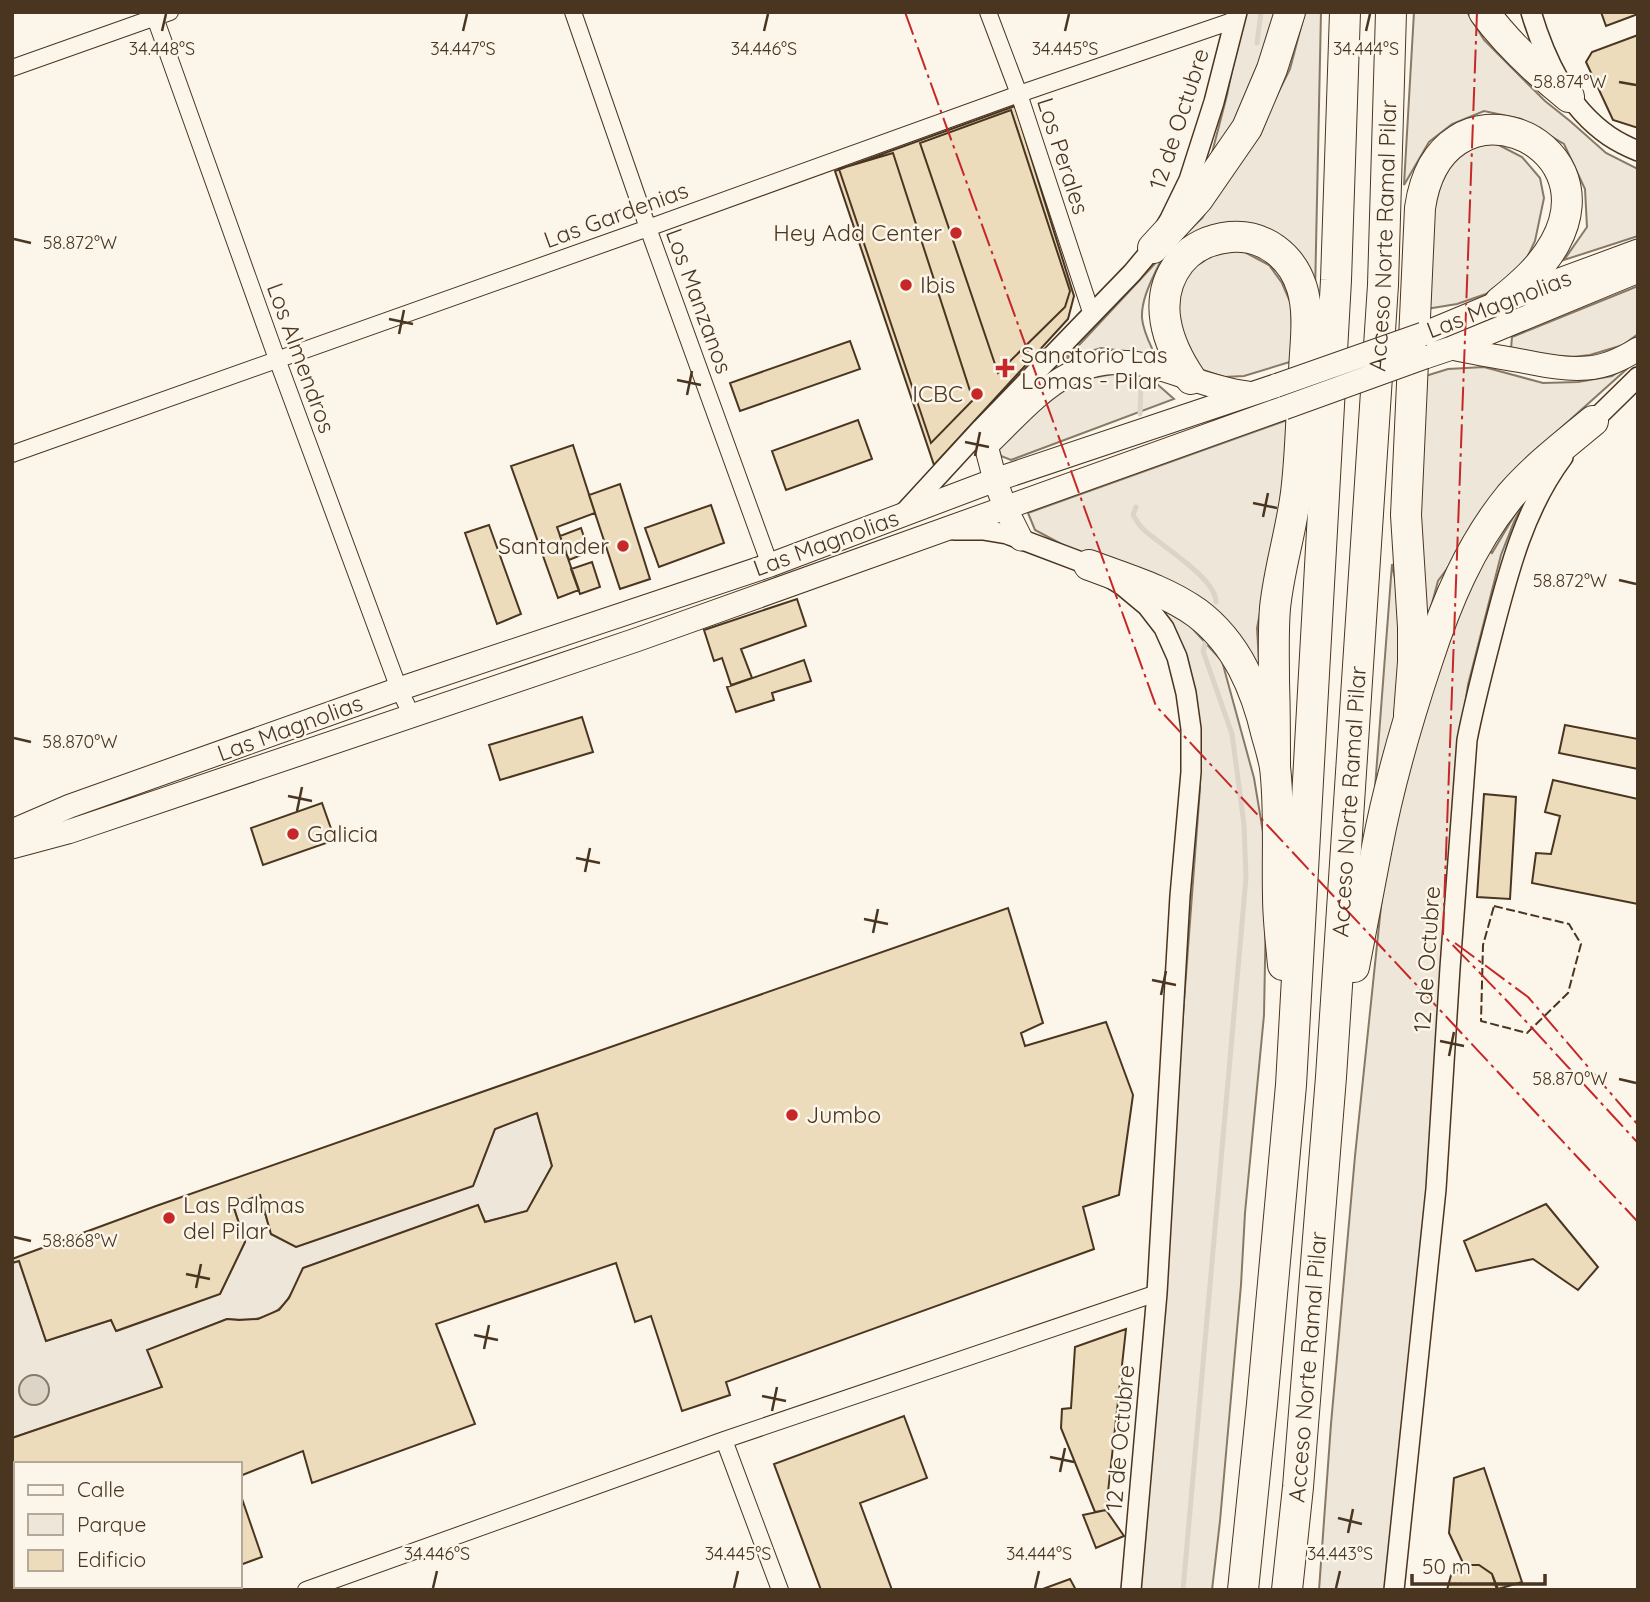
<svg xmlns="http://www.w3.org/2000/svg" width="1650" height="1602" viewBox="0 0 1650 1602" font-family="Quicksand,sans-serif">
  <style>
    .green { fill: #ede6d9; stroke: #887966; stroke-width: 2 }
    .water { fill: #dcd4c6; stroke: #887966; stroke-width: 2 }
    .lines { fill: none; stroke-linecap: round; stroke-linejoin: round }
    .stream { stroke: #dcd4c6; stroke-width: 5 }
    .building { fill: #ecdcbc; stroke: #4a3520; stroke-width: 2 }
    .minor-casing { stroke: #4a3520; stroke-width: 18 }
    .tertiary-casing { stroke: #4a3520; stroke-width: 22 }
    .secondary-casing { stroke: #4a3520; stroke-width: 25 }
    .motorway-casing { stroke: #4a3520; stroke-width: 32 }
    .minor { stroke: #fbf6e9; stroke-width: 16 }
    .tertiary { stroke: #fbf6e9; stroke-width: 19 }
    .secondary { stroke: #fbf6e9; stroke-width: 23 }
    .motorway { stroke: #fbf6e9; stroke-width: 30 }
    .secondary-bridge-casing { stroke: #4a3520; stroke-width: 25; stroke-linecap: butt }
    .secondary-bridge { stroke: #fbf6e9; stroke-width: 23 }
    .fence { stroke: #4a3520; stroke-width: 2; stroke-dasharray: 9 3.5; stroke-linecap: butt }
    .power { stroke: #c62828; stroke-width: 2; stroke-dasharray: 24 5 3.5 5; stroke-linecap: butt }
    .ticks { fill: none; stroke: #4a3520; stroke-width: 2.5 }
    .poi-dot { fill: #c62828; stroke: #fbf6e9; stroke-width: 2.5 }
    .labels { text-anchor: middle; stroke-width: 5; stroke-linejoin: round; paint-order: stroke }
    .street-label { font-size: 23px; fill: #4a3520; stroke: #fbf6e9 }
    .poi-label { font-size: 23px; fill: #4a3520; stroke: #fbf6e9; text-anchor: start }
    .ticks-label { font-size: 18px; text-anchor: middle; fill: #4a3520; stroke: #fbf6e9; stroke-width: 5; stroke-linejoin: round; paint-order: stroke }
  </style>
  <rect width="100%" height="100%" fill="#fbf6e9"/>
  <path class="green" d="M 1244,12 L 1280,12 L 1246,107 L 1206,176 L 1227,95 Z
    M 1305,12 L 1321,12 L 1315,294 L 1305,264 L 1200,234 L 1174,245 L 1202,218 L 1261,127 L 1290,69 Z
    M 1414,12 L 1467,12 L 1484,40 L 1545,101 L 1570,121 L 1606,153 L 1638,169 L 1638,236 L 1564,260 L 1587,227 L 1585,189 L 1564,144 L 1521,119 L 1484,111 L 1452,124 L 1429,142 L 1404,185 Z
    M 1493,142 L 1522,157 L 1540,178 L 1544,198 L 1535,241 L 1525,262 L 1504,281 L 1486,294 L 1457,304 L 1420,310 L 1430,192 L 1457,150 Z
    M 1235,247 L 1269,265 L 1282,283 L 1291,304 L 1293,361 L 1244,376 L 1224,377 L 1197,368 L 1181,346 L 1172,298 L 1196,258 Z
    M 1163,255 C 1155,275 1141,296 1142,318 C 1143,331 1150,344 1155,355 L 1101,348 L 1067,358 Z
    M 1638,286 L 1638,334 L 1623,345 L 1590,355 L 1564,358 L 1511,349 L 1512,337 Z
    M 1638,359 L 1552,436 L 1452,562 L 1438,581 L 1424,633 L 1418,578 L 1419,378 L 1448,369 L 1484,367 L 1543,383 L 1578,382 L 1612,376 Z
    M 1113,374 L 1138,376 L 1156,383 L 1174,399 L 1011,460 L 1001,456 L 998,448 L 1003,438 L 1063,389 L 1091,378 Z
    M 1290,419 L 1284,489 L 1257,628 L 1261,695 L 1252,665 L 1071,549 L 1035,530 L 1028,513 Z
    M 1532,486 L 1514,522 L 1501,555 L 1468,685 L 1456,764 L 1423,1245 L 1387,1590 L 1319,1590 L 1331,1424 L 1355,1156 L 1382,897 L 1400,804 L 1430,686 L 1485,548 L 1492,553 Z
    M 1392,564 L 1398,593 L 1401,674 L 1398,718 L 1374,801 Z
    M 1157,603 L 1182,617 L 1222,661 L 1254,778 L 1267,856 L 1264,1015 L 1245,1213 L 1241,1285 L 1220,1521 L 1212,1590 L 1140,1590 L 1200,788 L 1198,712 Z
    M 537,1113 L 552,1166 L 527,1211 L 485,1222 L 478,1205 L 303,1268 C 287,1309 274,1324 227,1319 L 148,1350 L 162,1387 L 12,1438 L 12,1263 L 19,1261 L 46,1341 L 111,1320 L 117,1331 L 220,1294 L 245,1242 L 233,1205 L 260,1195 L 271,1234 L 296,1247 L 473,1186 L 495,1129 Z"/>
  <path class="water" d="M19 1390a15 15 0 1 1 30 0a15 15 0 1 1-30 0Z"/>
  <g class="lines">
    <path class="stream" d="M 1257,43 L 1261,12
      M 1140,414 L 1141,384
      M 1136,507 L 1133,515 C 1136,520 1139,525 1143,529 C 1160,545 1216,578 1216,602
      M 1183,1590 L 1246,878 L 1244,824 L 1232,734 L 1203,651 L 1206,641"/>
  </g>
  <path class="building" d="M 1601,12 L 1638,12 L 1638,14 L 1606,26 Z
    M 1638,35 L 1638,128 L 1613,120 L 1586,62 L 1592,52 Z
    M 1015,106 L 1074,296 L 1068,319 L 934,465 L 835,171 Z
    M 1011,110 L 1070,291 L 1065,307 L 998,373 L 920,143 Z
    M 893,153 L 973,400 L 931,443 L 839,169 Z
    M 850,341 L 860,369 L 740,411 L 730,383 Z
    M 858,420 L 872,459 L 786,490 L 772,451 Z
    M 573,445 L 595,513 L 557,527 L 579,590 L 558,598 L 511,466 Z
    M 620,484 L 650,579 L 620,589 L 589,495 Z
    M 711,505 L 724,543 L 659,567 L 645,528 Z
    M 489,525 L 521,614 L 497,624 L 465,533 Z
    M 581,528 L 589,552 L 569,560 L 560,536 Z
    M 592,562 L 600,587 L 580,594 L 571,569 Z
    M 797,599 L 806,626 L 741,649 L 752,678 L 731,685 L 722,658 L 714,661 L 704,630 Z
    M 804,660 L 811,681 L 772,693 L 774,700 L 736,712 L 727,687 Z
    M 582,717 L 593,752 L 500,780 L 489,745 Z
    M 1565,725 L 1638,739 L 1638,769 L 1559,753 Z
    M 1553,780 L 1638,799 L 1638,904 L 1532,883 L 1536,853 L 1551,854 L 1560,816 L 1545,812 Z
    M 1484,794 L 1516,797 L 1510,899 L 1477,897 Z
    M 322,803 L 335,840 L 263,865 L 251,828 Z
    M 1008,908 L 1043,1023 L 1021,1033 L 1025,1046 L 1106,1022 L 1133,1095 L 1119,1195 L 1083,1207 L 1094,1249 L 726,1382 L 730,1395 L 682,1411 L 651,1316 L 635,1322 L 616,1263 L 436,1324 L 475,1424 L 312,1483 L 303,1451 L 240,1476 L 240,1464 L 16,1464 L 16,1586 L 29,1586 L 18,1590 L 12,1590 L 12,1438 L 162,1387 L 147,1350 L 227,1319 L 239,1320 L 258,1319 L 279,1310 L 289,1298 L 303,1268 L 478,1205 L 485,1222 L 527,1211 L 552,1166 L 537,1113 L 495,1129 L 473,1186 L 296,1247 L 271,1234 L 260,1195 L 233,1205 L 245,1242 L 220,1294 L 116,1331 L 111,1320 L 46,1341 L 19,1261 L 12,1263 L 12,1259 L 156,1206 Z
    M 1546,1204 L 1598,1267 L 1578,1290 L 1533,1259 L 1476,1271 L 1464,1241 Z
    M 1126,1329 L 1106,1510 L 1095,1512 L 1061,1428 L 1062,1409 L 1071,1408 L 1075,1347 Z
    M 904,1416 L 927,1478 L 860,1503 L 892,1590 L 821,1590 L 774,1464 Z
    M 1484,1468 L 1522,1582 L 1498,1589 L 1492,1574 L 1479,1565 L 1464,1565 L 1449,1533 L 1454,1478 Z
    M 240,1493 L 262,1557 L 240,1565 Z
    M 1106,1510 L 1124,1536 L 1096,1548 L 1083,1515 Z
    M 1464,1565 L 1479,1565 L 1492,1574 L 1497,1590 L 1447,1590 L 1451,1575 Z
    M 1070,1579 L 1076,1590 L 1040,1590 Z
    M 130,1586 L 178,1586 L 168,1590 L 131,1590 Z"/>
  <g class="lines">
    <defs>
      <path id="minor" d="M 153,12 L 277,359 L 399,689 L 412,716
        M 573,12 L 648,228 L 770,565
        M 988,12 L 1019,94 L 1092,315
        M 12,68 L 170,12
        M 12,454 L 648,228 L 1019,94 L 1235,20
        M 724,1440 L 780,1590
        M 306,1590 L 724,1440 L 1157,1293"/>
      <path id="tertiary" d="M 1531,12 C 1545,59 1567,107 1609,136 C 1618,142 1628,147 1638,151
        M 1586,428 L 1638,377
        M 903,514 L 982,428 L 1132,273 L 1153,248 L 1170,219 L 1189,180 L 1214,102 L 1237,12
        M 954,530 L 983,530 L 1007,534 L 1089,565 L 1123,586 L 1147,606 L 1164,628 L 1177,657 L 1186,693 L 1191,729 L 1191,772 L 1180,896 L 1157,1293 L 1131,1590
        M 1394,1590 L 1436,1189 L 1450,968 L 1467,740 C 1474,704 1483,670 1492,635 C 1508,573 1524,509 1563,457"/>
      <path id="secondary" d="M 1423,334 L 1500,302 L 1638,251
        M 1452,348 C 1475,353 1498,357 1522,361 C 1543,365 1565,370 1587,368 C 1606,367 1622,359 1638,349
        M 1425,357 L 1452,348 L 1638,271
        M 983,434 L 995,480 L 1005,507 L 1021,539
        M 986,446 C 1038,396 1074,346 1154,367 C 1186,376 1215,389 1247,393
        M 12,831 L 70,806 L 399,689 L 770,565 L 995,480 L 1278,385
        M 12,847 L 68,832 L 636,640 L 1284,408"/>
      <g id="motorway">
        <path d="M 1484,12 C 1508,45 1538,72 1569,97"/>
        <path d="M 1153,248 L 1198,199 L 1247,128 L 1272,69 L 1290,12"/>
        <path d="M 1191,379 C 1167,344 1151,299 1180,262 C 1192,247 1211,239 1230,237 C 1264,234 1292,256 1302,288 C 1310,314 1305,344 1304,372 C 1301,412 1301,453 1296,493 C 1291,532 1279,569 1275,608 C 1273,632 1274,657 1274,682 C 1275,710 1275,738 1275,766"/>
        <path d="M 1089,565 C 1126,579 1165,590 1197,613 C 1237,643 1256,689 1267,736 C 1270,746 1273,757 1275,767 C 1280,809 1277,853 1278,896 C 1278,919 1281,942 1283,965"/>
        <path d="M 1409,714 L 1413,662 L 1413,627 L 1406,515 L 1420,208 C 1440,69 1613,137 1555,243 C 1542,267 1521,285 1500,302"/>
        <path d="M 1354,967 C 1362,927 1369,887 1377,847 C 1389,784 1407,722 1427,662 C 1446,603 1470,545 1510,496 C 1534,468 1564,445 1593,421"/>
        <path d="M 1243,1590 L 1262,1404 L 1291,1085 L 1336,280 L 1345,12"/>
        <path id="s1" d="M 1287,1590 L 1298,1487 L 1331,1077 L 1383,285 L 1391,12"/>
      </g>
    </defs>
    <use href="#minor" class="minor-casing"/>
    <use href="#tertiary" class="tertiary-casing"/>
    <use href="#secondary" class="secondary-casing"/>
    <use href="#motorway" class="motorway-casing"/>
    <use href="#minor" class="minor"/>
    <use href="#tertiary" class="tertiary"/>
    <use href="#secondary" class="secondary"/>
    <use href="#motorway" class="motorway"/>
    <defs>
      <path id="secondary-bridge" d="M 1278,385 L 1423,334
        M 1284,408 L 1425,357"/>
    </defs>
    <use href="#secondary-bridge" class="secondary-bridge-casing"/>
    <use href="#secondary-bridge" class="secondary-bridge"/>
    <path class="fence" d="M 1494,906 L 1569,924 L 1581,944 L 1568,993 L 1527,1033 L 1481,1021 L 1483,945 Z"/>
    <path class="power" d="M 905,12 L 1156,706 L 1638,1222
      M 1477,12 L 1443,935 L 1509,1003 L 1638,1143
      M 1455,943 L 1528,997 L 1638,1125"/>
  </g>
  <path class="ticks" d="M 162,31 L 166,14M 463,31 L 467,14M 764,31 L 768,14M 1065,31 L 1069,14M 1366,31 L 1370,14M 1619,82 L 1636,85M 14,239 L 31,243M 389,319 L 413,324M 399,334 L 404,310M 677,380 L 701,385M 687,395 L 692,371M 965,442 L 989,447M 975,456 L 980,432M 1253,503 L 1277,508M 1263,517 L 1268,493M 1619,580 L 1636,584M 14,738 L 31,742M 288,796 L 312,801M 297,811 L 302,787M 576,858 L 600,863M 585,872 L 590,848M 864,919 L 888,924M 873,933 L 878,909M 1152,980 L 1176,985M 1161,995 L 1166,971M 1440,1041 L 1464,1046M 1449,1056 L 1454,1032M 1619,1079 L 1636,1083M 14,1237 L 31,1241M 186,1274 L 210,1279M 196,1288 L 201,1264M 474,1335 L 498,1340M 484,1349 L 489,1325M 762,1396 L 786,1401M 772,1411 L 777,1387M 1050,1457 L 1074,1462M 1060,1472 L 1065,1448M 1338,1518 L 1362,1524M 1348,1533 L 1353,1509M 433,1588 L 437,1571M 734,1588 L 738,1571M 1035,1588 L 1039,1571M 1336,1588 L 1340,1571"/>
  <g class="poi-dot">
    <circle cx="956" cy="233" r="7"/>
    <circle cx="906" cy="285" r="7"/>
    <path d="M1001.5 357.5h7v7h7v7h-7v7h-7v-7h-7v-7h7z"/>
    <circle cx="977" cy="394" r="7"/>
    <circle cx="623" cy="546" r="7"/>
    <circle cx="293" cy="834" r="7"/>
    <circle cx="792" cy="1115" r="7"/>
    <circle cx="169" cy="1218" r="7"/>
  </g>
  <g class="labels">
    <g class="street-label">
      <text transform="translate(1179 119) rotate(-72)" y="8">12 de Octubre</text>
      <text transform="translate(1063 156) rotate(72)" y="8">Los Perales</text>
      <text transform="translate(616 215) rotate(-20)" y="8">Las Gardenias</text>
      <text dy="8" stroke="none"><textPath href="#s1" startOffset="1358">Acceso Norte Ramal Pilar</textPath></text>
      <text transform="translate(699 301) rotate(70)" y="8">Los Manzanos</text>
      <text transform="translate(1499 304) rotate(-21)" y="8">Las Magnolias</text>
      <text transform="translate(301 358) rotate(70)" y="8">Los Almendros</text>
      <text transform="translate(826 543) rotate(-20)" y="8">Las Magnolias</text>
      <text transform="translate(290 728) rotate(-20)" y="8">Las Magnolias</text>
      <text dy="8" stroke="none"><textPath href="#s1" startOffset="791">Acceso Norte Ramal Pilar</textPath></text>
      <text transform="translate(1427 959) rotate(-86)" y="8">12 de Octubre</text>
      <text dy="8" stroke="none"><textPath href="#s1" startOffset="224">Acceso Norte Ramal Pilar</textPath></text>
      <text transform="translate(1120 1438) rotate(-85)" y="8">12 de Octubre</text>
    </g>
    <g class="poi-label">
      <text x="942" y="241" text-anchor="end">Hey Add Center</text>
      <text x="920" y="293">Ibis</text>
      <text x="1021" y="363">Sanatorio Las<tspan x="1021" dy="26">Lomas - Pilar</tspan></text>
      <text x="963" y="402" text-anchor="end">ICBC</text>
      <text x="609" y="554" text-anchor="end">Santander</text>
      <text x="307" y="842">Galicia</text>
      <text x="806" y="1123">Jumbo</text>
      <text x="183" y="1213">Las Palmas<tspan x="183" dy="26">del Pilar</tspan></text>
    </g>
  </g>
  <g class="ticks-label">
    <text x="162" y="55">34.448°S</text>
    <text x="463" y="55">34.447°S</text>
    <text x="764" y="55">34.446°S</text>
    <text x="1065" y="55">34.445°S</text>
    <text x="1366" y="55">34.444°S</text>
    <text x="1570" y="88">58.874°W</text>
    <text x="80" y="249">58.872°W</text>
    <text x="1570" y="587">58.872°W</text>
    <text x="80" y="748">58.870°W</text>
    <text x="1570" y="1085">58.870°W</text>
    <text x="80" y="1247">58.868°W</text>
    <text x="437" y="1560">34.446°S</text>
    <text x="738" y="1560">34.445°S</text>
    <text x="1039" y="1560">34.444°S</text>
    <text x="1340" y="1560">34.443°S</text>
  </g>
  <rect width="1650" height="1602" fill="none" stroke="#4a3520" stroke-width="28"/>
  <rect x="14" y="1462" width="228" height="126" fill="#fbf6e9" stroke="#b4a999" stroke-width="2"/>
  <rect x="28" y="1485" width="35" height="10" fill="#fbf6e9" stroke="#b4a999" stroke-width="2"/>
  <text x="77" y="1497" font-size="21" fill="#4a3520">Calle</text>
  <rect x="28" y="1514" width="35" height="21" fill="#ede6d9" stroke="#b4a999" stroke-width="2"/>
  <text x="77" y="1532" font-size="21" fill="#4a3520">Parque</text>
  <rect x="28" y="1550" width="35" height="21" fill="#ecdcbc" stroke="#b4a999" stroke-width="2"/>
  <text x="77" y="1567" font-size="21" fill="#4a3520">Edificio</text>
  <path d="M1412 1574v10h133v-10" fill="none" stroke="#4a3520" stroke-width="3.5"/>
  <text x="1422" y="1574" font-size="21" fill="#4a3520" stroke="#fbf6e9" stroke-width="5" paint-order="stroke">50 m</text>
</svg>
